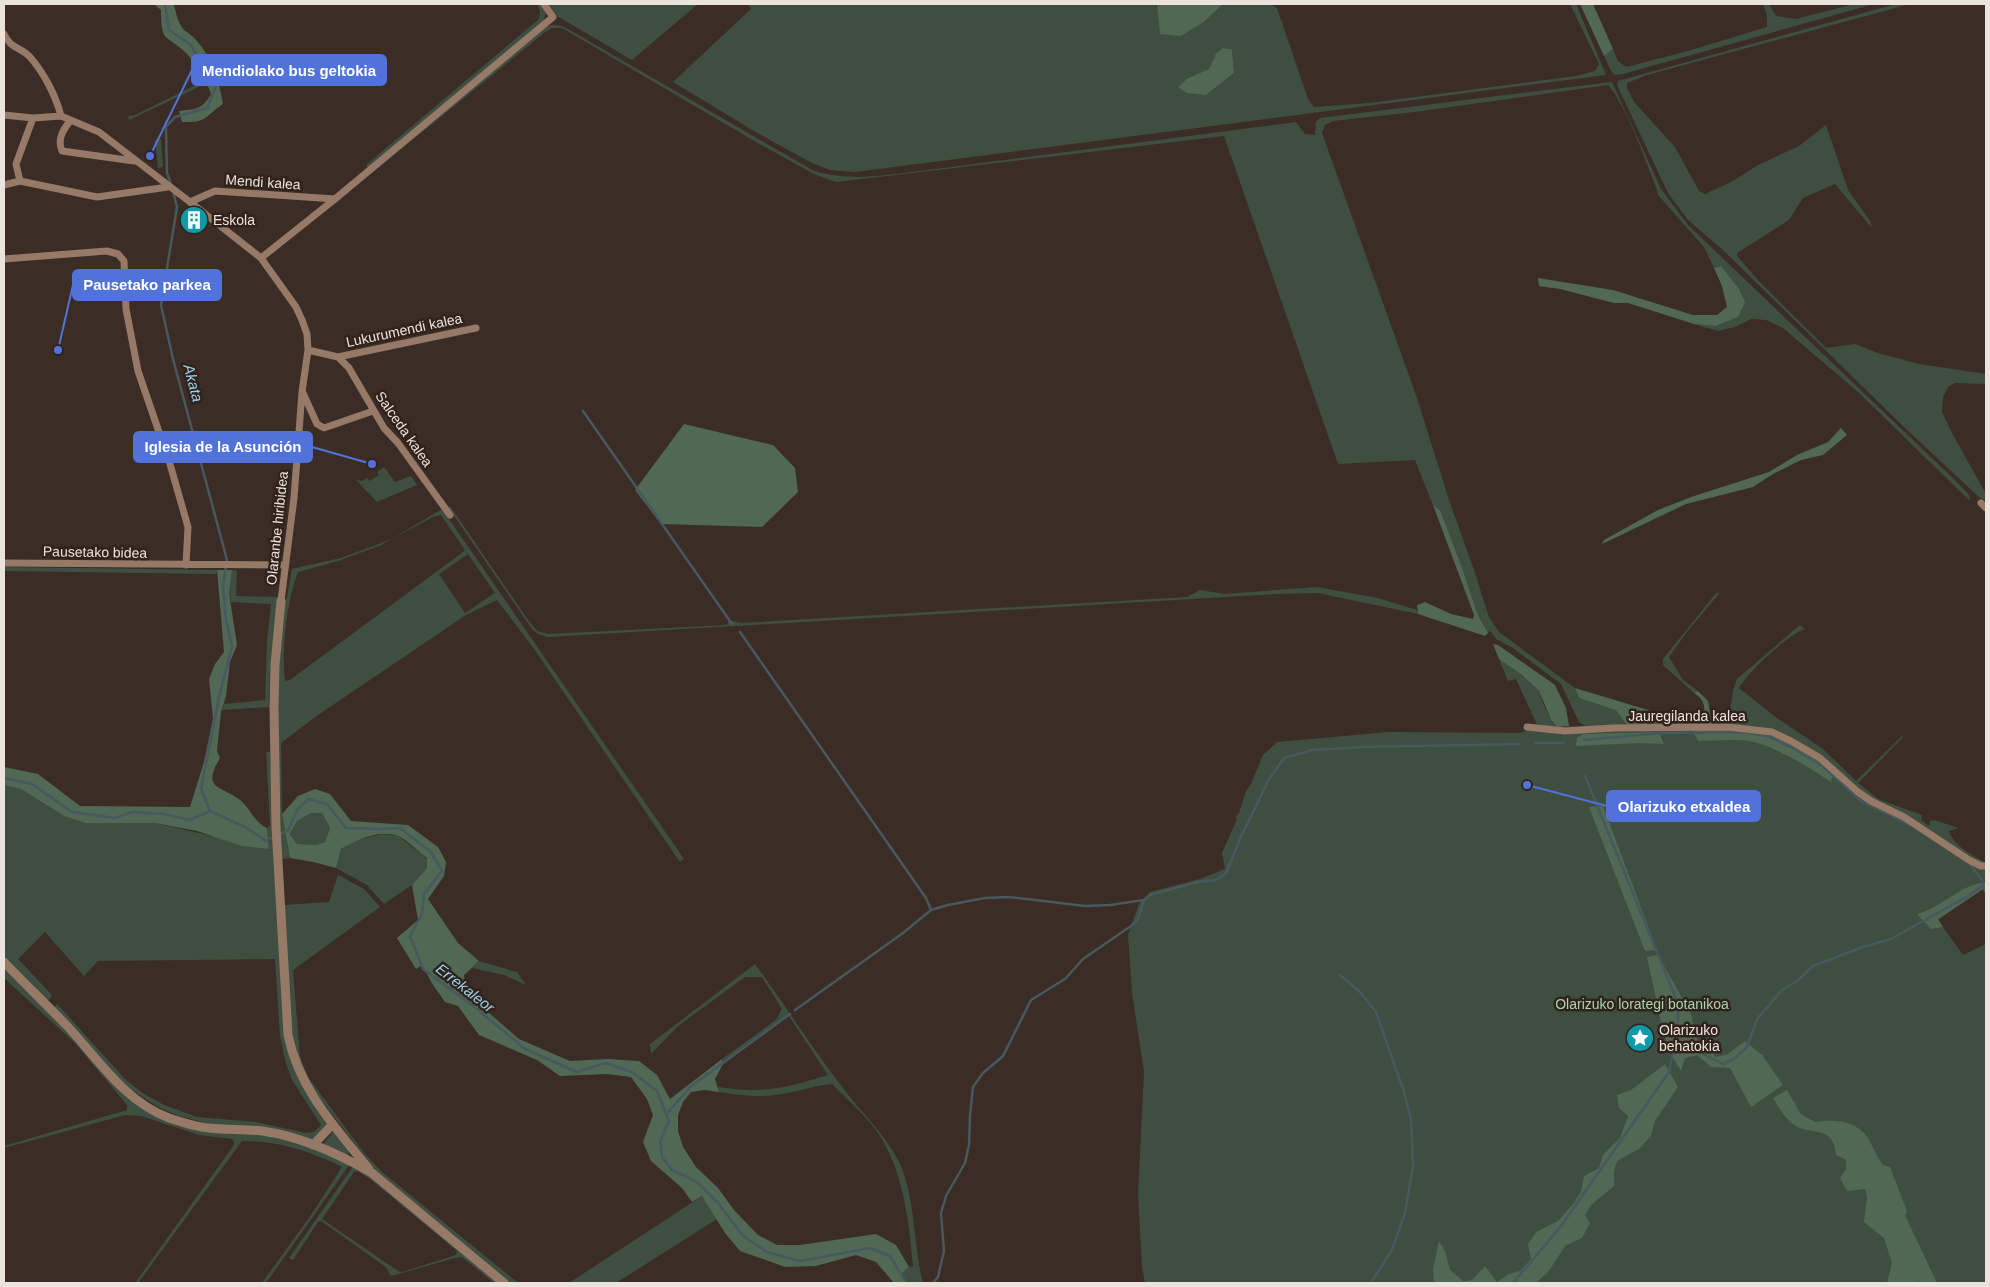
<svg xmlns="http://www.w3.org/2000/svg" width="1990" height="1287" viewBox="0 0 1990 1287" font-family="Helvetica,sans-serif">
  <style>
    .green { fill: #3e4f41; fill-rule: evenodd }
    .forest { fill: #506854; fill-rule: evenodd }
    .lines { fill: none; stroke-linecap: round; stroke-linejoin: round }
    .stream { stroke: #47585e; stroke-width: 2.5 }
    .minor { stroke: #977967; stroke-width: 7 }
    .tertiary { stroke: #977967; stroke-width: 9 }
    .labels { text-anchor: middle; stroke-width: 5; stroke-linejoin: round; paint-order: stroke }
    .street-label { font-size: 14px; fill: #ece3dd; stroke: #31231b }
    .poi-label { font-size: 14px; fill: #ece3dd; stroke: #31231b; text-anchor: start }
    .park-label { font-size: 14px; fill: #a6d6b0; stroke: #31231b }
    .water-label { font-size: 15px; font-style: italic; fill: #96d3ee; stroke: #31231b }
    .leader { fill: none; stroke: #5173d9; stroke-width: 2 }
    .callout-dot { fill: #5173d9; stroke: #31231b; stroke-width: 2 }
    .callout { fill: #5173d9; stroke: #5173d9; stroke-width: 2 }
    .callout-label { font-size: 15px; text-anchor: middle; font-weight: bold; fill: #fff }
  </style>
  <rect width="100%" height="100%" fill="#3b2d25"/>
  <path class="green" d="M 537,4 L 542,4 L 546,13 L 543,22 L 368,168 L 366,165 L 539,19 L 540,11 Z
    M 549,4 L 698,4 L 632,60 L 557,16 Z
    M 748,4 L 1157,4 L 1156,7 L 1205,21 L 1223,4 L 1270,4 L 1277,8 L 1308,99 L 1314,107 L 1370,103 L 1576,76 L 1595,71 L 1599,64 L 1570,4 L 1576,4 L 1606,75 L 855,172 L 830,170 L 810,162 L 754,131 L 673,82 L 751,9 ZM 1223,48 L 1232,49 L 1234,73 L 1206,95 L 1188,78 L 1209,69 L 1216,53 Z
    M 1763,4 L 1769,4 L 1776,16 L 1796,19 L 1854,4 L 1874,4 L 1623,74 L 1615,75 L 1611,71 L 1604,56 L 1613,49 L 1618,61 L 1626,67 L 1688,51 L 1767,27 L 1767,16 Z
    M 1896,4 L 1910,4 L 1647,75 L 1627,83 L 1627,88 L 1634,102 L 1675,147 L 1699,191 L 1705,194 L 1733,181 L 1758,165 L 1799,146 L 1826,125 L 1848,190 L 1870,221 L 1872,228 L 1835,184 L 1803,198 L 1789,220 L 1737,253 L 1737,256 L 1758,280 L 1826,348 L 1855,344 L 1878,353 L 1919,364 L 1986,374 L 1986,384 L 1955,383 L 1948,387 L 1943,397 L 1942,412 L 1952,433 L 1986,494 L 1986,501 L 1979,497 L 1905,428 L 1723,250 L 1688,220 L 1668,193 L 1617,85 L 1618,81 Z
    M 552,25 L 562,26 L 575,33 L 814,171 C 852,182 883,175 921,171 L 1296,122 L 1305,134 L 1315,135 L 1316,122 L 1320,118 L 1612,82 L 1661,189 L 1688,225 L 1958,483 L 1969,495 L 1970,501 L 1858,392 L 1783,328 L 1766,320 L 1751,319 L 1735,327 L 1718,331 L 1694,324 L 1716,326 L 1738,317 L 1726,274 L 1721,266 L 1714,268 L 1704,247 L 1658,195 L 1656,187 C 1645,160 1626,104 1608,85 L 1414,112 L 1333,121 L 1325,125 L 1322,133 L 1417,398 L 1449,500 L 1474,570 L 1489,617 L 1499,632 L 1575,688 L 1579,698 C 1622,712 1666,723 1712,725 L 1712,719 L 1724,722 L 1729,719 L 1733,690 L 1737,679 L 1800,625 L 1805,629 C 1788,634 1747,673 1739,688 L 1777,718 L 1823,749 L 1856,781 L 1902,736 L 1903,737 L 1858,783 L 1878,799 L 1922,815 L 1921,820 L 1929,826 L 1930,821 L 1934,820 L 1959,828 L 1949,831 C 1954,847 1973,855 1986,863 L 1986,887 L 1938,920 L 1963,955 L 1986,944 L 1986,1283 L 1145,1283 L 1142,1267 L 1138,1195 L 1144,1072 L 1132,993 L 1128,935 L 1139,904 L 1150,892 L 1200,879 L 1225,869 L 1222,853 L 1237,819 L 1235,818 L 1239,813 L 1246,791 L 1251,784 L 1263,755 L 1277,742 L 1389,732 L 1519,733 L 1538,727 L 1516,679 L 1508,681 L 1499,659 L 1522,675 L 1539,691 L 1544,706 L 1557,727 L 1585,726 L 1579,722 L 1561,684 L 1513,648 L 1496,639 L 1490,631 L 1488,633 L 1478,615 L 1460,562 L 1440,510 L 1433,505 L 1415,460 L 1338,464 L 1224,136 L 836,182 L 814,174 L 756,142 L 562,28 L 552,28 L 544,33 L 372,173 L 372,172 L 546,27 Z
    M 204,81 L 207,83 L 129,120 L 128,116 L 135,115 Z
    M 161,139 L 163,167 L 158,168 L 155,140 Z
    M 384,467 L 395,482 L 411,476 L 417,485 L 377,502 L 356,480 L 362,481 L 367,478 L 369,481 L 379,475 L 377,472 Z
    M 450,506 L 528,620 L 537,631 L 548,634 L 727,625 L 729,620 L 741,623 L 1187,597 L 1200,590 L 1224,594 L 1317,587 L 1378,598 L 1417,610 L 1418,614 L 1318,593 L 1277,594 L 548,637 L 538,634 L 532,629 L 448,507 Z
    M 442,509 L 684,859 L 680,862 L 532,646 L 497,600 L 466,615 L 318,715 L 281,743 L 282,814 L 290,858 L 282,859 L 276,737 L 277,686 L 285,601 L 287,597 L 292,569 L 341,558 L 392,539 ZM 441,515 L 465,550 L 463,552 L 290,680 L 285,681 C 281,652 287,599 298,572 L 338,561 L 379,546 L 433,517 ZM 468,554 L 495,593 L 465,613 L 439,574 Z
    M 4,567 L 217,570 L 216,574 L 4,571 Z
    M 232,570 L 237,571 L 236,596 L 279,597 L 270,675 L 269,707 L 222,710 L 224,704 L 265,700 L 267,641 L 271,604 L 231,602 L 229,593 Z
    M 1717,592 L 1719,594 L 1689,629 L 1669,657 L 1683,680 L 1698,691 L 1694,693 L 1663,665 L 1663,659 Z
    M 266,752 L 270,752 L 284,1029 C 290,1068 304,1091 328,1122 L 325,1129 L 311,1141 L 210,1124 L 179,1116 L 160,1108 L 127,1087 L 54,1007 L 57,1004 L 126,1080 L 141,1092 L 164,1105 L 197,1117 L 256,1122 L 306,1133 L 314,1132 L 321,1125 L 292,1080 L 285,1060 L 280,1036 L 275,959 L 98,961 L 84,976 L 45,932 L 18,959 L 52,995 L 48,1001 L 4,956 L 4,785 L 21,789 L 64,816 L 85,823 L 155,823 L 269,849 L 267,828 L 270,826 Z
    M 311,813 L 322,813 L 330,828 L 325,842 L 316,845 L 297,844 L 290,834 L 297,821 Z
    M 383,834 L 399,836 L 427,859 L 427,868 L 412,885 L 384,904 L 367,885 L 336,868 L 341,849 L 356,840 Z
    M 338,875 L 364,889 L 380,907 L 293,970 L 300,1057 L 308,1077 L 364,1153 L 382,1172 L 518,1283 L 510,1283 L 375,1170 L 308,1083 L 294,1043 L 290,1021 L 284,905 L 329,902 Z
    M 479,961 L 517,972 L 526,985 L 504,975 L 472,968 Z
    M 755,964 C 785,1005 812,1048 843,1088 C 862,1114 886,1135 900,1164 C 916,1201 913,1244 923,1283 L 907,1283 L 901,1274 L 909,1267 L 913,1266 C 909,1223 904,1177 882,1139 C 871,1120 848,1100 832,1084 C 810,1086 788,1095 766,1096 C 750,1097 734,1094 719,1092 L 718,1087 C 764,1094 785,1088 828,1075 L 789,1016 L 723,1064 L 722,1059 L 776,1020 L 782,1009 L 762,977 L 745,977 L 678,1026 L 651,1054 L 650,1044 Z
    M 4,966 L 92,1059 L 119,1091 L 136,1104 L 175,1123 L 269,1136 L 290,1140 L 322,1151 L 350,1164 L 266,1283 L 262,1283 L 311,1215 L 342,1167 C 310,1151 278,1141 242,1141 L 138,1283 L 135,1283 L 234,1145 L 233,1139 L 199,1135 L 141,1116 L 125,1115 L 4,1148 L 4,1146 L 127,1110 L 127,1105 L 75,1043 L 4,978 Z
    M 334,1131 L 350,1150 L 348,1155 L 323,1144 Z
    M 355,1167 L 366,1172 L 498,1283 L 494,1283 L 462,1257 L 455,1258 L 391,1276 L 386,1267 L 321,1221 L 318,1222 L 293,1260 L 289,1258 L 352,1168 ZM 358,1171 L 370,1179 L 457,1251 L 456,1255 L 402,1272 L 398,1271 L 322,1219 L 354,1172 Z
    M 702,1196 L 717,1219 L 616,1283 L 569,1283 Z"/>
  <path class="forest" d="M 154,4 L 174,5 C 176,13 178,23 184,30 C 188,33 193,36 196,40 C 212,57 219,81 223,104 C 204,117 207,123 182,122 L 179,111 C 195,109 202,110 211,94 L 207,83 L 204,81 C 198,73 194,61 187,54 C 166,33 161,45 161,10 Z
    M 1157,4 L 1223,4 L 1205,21 L 1181,36 L 1160,34 Z
    M 1580,4 L 1593,4 L 1613,49 L 1604,56 Z
    M 1223,48 L 1232,49 L 1234,73 L 1206,95 L 1187,93 L 1178,87 L 1188,78 L 1209,69 L 1216,53 Z
    M 1721,266 L 1739,289 L 1745,302 L 1738,317 L 1716,326 L 1694,324 L 1628,303 L 1614,303 L 1560,289 L 1539,286 L 1538,278 L 1613,290 L 1693,315 L 1717,315 L 1727,307 L 1722,286 L 1714,268 Z
    M 684,424 L 773,445 L 795,468 L 798,492 L 762,527 L 661,524 L 635,490 Z
    M 1841,428 L 1847,435 L 1823,455 L 1801,460 L 1773,474 L 1753,487 L 1686,504 L 1602,544 L 1604,540 L 1658,510 L 1691,497 L 1769,472 L 1797,455 L 1828,442 Z
    M 1433,505 L 1440,510 L 1460,562 L 1478,615 L 1488,633 L 1485,636 L 1418,614 L 1417,605 L 1425,602 L 1451,614 L 1473,619 L 1474,615 Z
    M 217,570 L 232,570 L 229,593 L 237,645 L 230,662 L 226,696 L 221,712 L 217,751 L 220,758 C 201,790 221,785 240,800 C 251,809 253,821 267,828 L 269,849 L 242,846 L 197,831 L 155,823 L 85,823 L 64,816 L 21,789 L 4,785 L 4,767 L 38,774 L 80,806 L 190,807 L 204,762 L 213,718 L 209,679 L 215,664 L 224,652 Z
    M 1493,644 L 1498,645 L 1555,685 L 1566,708 L 1569,726 L 1557,727 L 1551,719 L 1539,691 L 1522,675 L 1499,659 Z
    M 1575,688 L 1658,713 L 1696,717 L 1704,712 C 1705,703 1702,698 1694,693 L 1698,691 L 1708,701 L 1712,725 L 1627,725 L 1616,710 L 1579,698 Z
    M 1692,730 C 1732,730 1771,730 1805,752 C 1815,758 1824,766 1833,773 L 1831,782 C 1810,768 1774,745 1749,741 C 1733,739 1715,741 1698,741 Z
    M 1659,732 L 1664,744 L 1638,743 L 1576,746 L 1577,738 L 1583,734 Z
    M 315,789 L 330,794 L 351,821 L 408,825 L 438,847 L 446,862 L 444,876 L 428,899 L 458,943 L 479,961 L 464,975 L 465,987 L 488,1012 L 519,1039 L 570,1061 L 608,1059 L 639,1061 L 657,1075 L 670,1099 L 722,1059 L 723,1064 L 715,1079 L 719,1092 L 705,1090 L 691,1092 L 683,1102 L 678,1115 L 678,1131 L 683,1147 L 696,1167 L 718,1188 L 734,1210 L 758,1235 L 777,1245 L 800,1245 L 876,1234 L 896,1245 L 909,1267 L 901,1274 L 907,1283 L 894,1283 L 876,1262 L 856,1255 L 816,1266 L 785,1267 L 740,1251 L 725,1233 L 702,1196 L 692,1202 L 682,1188 L 651,1161 L 643,1142 L 653,1115 L 647,1099 L 631,1077 L 607,1074 L 560,1076 L 537,1060 L 479,1035 L 458,1006 L 445,1002 L 433,985 L 422,965 L 416,969 L 397,938 L 418,920 L 412,885 L 427,868 L 427,858 C 419,853 407,839 398,836 C 380,829 356,840 341,849 L 336,868 L 313,862 L 290,858 L 282,814 L 298,796 ZM 311,813 L 322,813 L 330,828 L 325,842 L 316,845 L 297,844 L 290,834 L 297,821 Z
    M 1603,806 L 1657,950 L 1645,951 L 1589,807 Z
    M 1981,883 L 1986,883 L 1986,887 L 1938,919 L 1943,927 L 1931,929 L 1917,914 C 1940,908 1960,886 1981,883 Z
    M 1658,955 L 1691,1014 L 1696,1038 L 1716,1057 L 1728,1054 L 1745,1041 L 1762,1055 L 1783,1085 L 1751,1107 L 1730,1068 L 1711,1067 L 1697,1055 L 1685,1058 L 1681,1071 L 1669,1051 L 1660,1018 L 1647,957 Z
    M 1665,1064 L 1678,1087 L 1655,1121 L 1651,1136 L 1639,1149 L 1617,1161 L 1614,1171 L 1614,1186 L 1591,1205 L 1585,1215 L 1590,1223 L 1582,1238 L 1565,1246 L 1549,1271 L 1536,1283 L 1434,1283 L 1433,1269 L 1439,1241 L 1445,1251 L 1450,1270 L 1463,1281 L 1472,1280 L 1485,1266 L 1497,1282 L 1509,1274 L 1520,1271 L 1531,1259 L 1528,1244 L 1536,1232 L 1558,1221 L 1574,1203 L 1581,1191 L 1584,1176 L 1599,1168 L 1603,1155 L 1620,1138 L 1628,1116 L 1619,1108 L 1617,1095 L 1631,1090 Z
    M 1787,1090 L 1801,1114 L 1815,1122 C 1834,1119 1856,1120 1868,1138 C 1873,1147 1877,1157 1883,1165 L 1890,1167 L 1907,1211 L 1905,1215 L 1937,1283 L 1920,1283 L 1919,1281 L 1916,1283 L 1887,1283 L 1892,1263 L 1884,1238 L 1864,1222 L 1867,1197 L 1865,1189 L 1847,1191 L 1840,1178 L 1846,1169 L 1846,1160 L 1836,1155 C 1833,1125 1815,1136 1796,1126 C 1786,1120 1779,1108 1773,1098 Z"/>
  <g class="lines">
    <path class="stream" d="M 165,4 L 169,30 L 190,44 L 216,86 L 207,108 L 175,117 L 166,127 L 167,173 L 171,184
      M 173,191 L 177,207 L 161,305 L 173,359 L 227,560 L 223,586 L 226,620 L 232,647 L 219,697 L 201,789 L 210,811
      M 583,411 L 732,624
      M 740,632 L 926,898 L 931,910
      M 1584,740 L 1661,733 L 1744,732 L 1767,736 L 1793,748 L 1824,767 L 1861,801 L 1912,826
      M 1535,743 L 1564,743
      M 1585,776 L 1677,1001 L 1678,1019 L 1674,1047 L 1689,1047 L 1723,1064 L 1734,1059 L 1747,1047 L 1757,1019 L 1782,990 L 1797,981 L 1813,966 L 1866,946 L 1891,939 L 1970,895 L 1983,885 L 1985,891
      M 4,778 L 32,784 L 72,812 L 115,818 L 132,812 L 164,814 L 190,820 L 210,811 L 245,827 L 266,841 L 273,837
      M 278,835 L 288,830 L 297,810 L 308,799 L 327,804 L 346,828 L 382,829 L 400,828 L 431,852 L 442,871 L 424,894 L 422,914 L 410,936 L 423,969 L 477,1009 L 525,1049 L 577,1072 L 605,1063 L 632,1072 L 657,1091 L 669,1121 L 660,1141 L 662,1157 L 672,1170 L 697,1182 L 718,1203 L 743,1236 L 767,1252 L 800,1261 L 870,1248 L 890,1256 L 906,1283
      M 1969,863 L 1982,880 L 1983,885
      M 1340,975 L 1360,992 L 1376,1012 L 1403,1089 L 1411,1119 L 1413,1166 L 1405,1213 L 1392,1250 L 1371,1283
      M 795,1010 L 903,933 L 931,910 L 948,905 L 985,898 L 1009,897 L 1085,906 L 1110,905 L 1144,900
      M 666,1115 L 690,1087 L 790,1014
      M 933,1283 L 938,1277 L 944,1251 L 941,1213 L 946,1196 L 965,1163 L 969,1145 L 970,1115 L 973,1087 L 983,1073 L 1003,1056 L 1031,1000 L 1065,979 L 1083,959 L 1131,926 L 1138,919 L 1144,900 L 1150,895 L 1197,882 L 1216,880 L 1226,873 L 1241,837 L 1268,781 L 1284,758 L 1312,750 L 1362,747 L 1519,744
      M 1513,1283 L 1561,1226 L 1669,1072 L 1674,1047"/>
    <path class="minor" d="M 4,34 C 10,49 21,47 30,57 C 44,73 56,96 61,116
      M 4,115 L 33,118 L 61,116 L 99,132 L 190,202 L 261,258 L 296,307 L 302,320 L 307,334 L 308,350 L 302,392 L 294,498 L 281,601
      M 70,121 C 63,130 57,139 62,151 L 134,161
      M 20,181 L 16,164 L 33,118
      M 4,185 L 20,181 L 97,197 L 168,187
      M 190,202 L 215,191 L 335,199
      M 261,258 L 335,199 L 553,17 L 544,4
      M 4,259 L 107,251 L 118,254 L 124,261 L 126,309 L 138,371 L 170,464 L 188,527 L 186,565
      M 308,350 L 338,357 L 349,368 L 384,428 L 398,443 L 450,515
      M 338,357 L 476,328
      M 303,393 L 317,424 L 324,428 L 373,411
      M 1981,503 L 1986,508
      M 4,563 L 285,565
      M 1527,727 L 1565,731 L 1613,728 L 1728,727 L 1772,732 L 1791,741 L 1820,758 L 1858,792 L 1871,801 L 1904,817 L 1969,860 L 1981,866 L 1986,866"/>
    <path class="tertiary" d="M 281,601 L 275,665 L 274,706 L 276,827 L 288,1035 C 299,1089 335,1127 369,1169
      M 4,962 C 25,984 47,1005 68,1027 C 99,1060 124,1101 169,1118 C 181,1122 196,1127 209,1128 C 227,1130 245,1129 262,1131 C 300,1136 339,1154 372,1173 L 504,1283
      M 313,1145 L 333,1124"/>
  </g>
  <defs>
    <symbol id="building-disc" viewBox="-11 -11 22 22"><circle r="9.5" fill="#0f9aa8" stroke="#31231b"/><path d="M-4-6H4V6H1V3H-1V6H-4ZM-2.5-4.3h1.7v1.8h-1.7ZM.8-4.3h1.7v1.8H.8ZM-2.5-1h1.7V.8h-1.7ZM.8-1h1.7V.8H.8Z" fill="#fff"/></symbol>
    <symbol id="sight-disc" viewBox="-11 -11 22 22"><circle r="9.5" fill="#0f9aa8" stroke="#31231b"/><path d="M0-6L1.8-2.2L6-1.7L2.9 1.2L3.7 5.4L0 3.3L-3.7 5.4L-2.9 1.2L-6-1.7L-1.8-2.2Z" fill="#fff"/></symbol>
  </defs>
  <g fill-rule="evenodd">
    <use href="#building-disc" x="178" y="204" width="32" height="32"/>
    <use href="#sight-disc" x="1624" y="1022" width="32" height="32"/>
  </g>
  <g class="labels">
    <g class="street-label">
      <text transform="translate(263 182) rotate(4)" y="5">Mendi kalea</text>
      <text transform="translate(404 330) rotate(-12)" y="5">Lukurumendi kalea</text>
      <text transform="translate(404 429) rotate(55)" y="5">Salceda kalea</text>
      <text transform="translate(277 528) rotate(-84)" y="5">Olaranbe hiribidea</text>
      <text transform="translate(95 552) rotate(1)" y="5">Pausetako bidea</text>
      <text x="1687" y="721">Jauregilanda kalea</text>
    </g>
    <g class="poi-label">
      <text x="213" y="225">Eskola</text>
      <text x="1659" y="1035">Olarizuko<tspan x="1659" dy="16">behatokia</tspan></text>
    </g>
    <g class="park-label">
      <text x="1642" y="1009">Olarizuko lorategi botanikoa</text>
    </g>
    <g class="water-label">
      <text transform="translate(193 383) rotate(75)" y="5">Akata</text>
      <text transform="translate(465 988) rotate(38)" y="5">Errekaleor</text>
    </g>
  </g>
  <path class="leader" d="M150 156L192 70M58 350L73 285M372 464L312 447M1527 785L1607 806"/>
  <g class="callout-dot">
    <circle cx="150" cy="156" r="5"/>
    <circle cx="58" cy="350" r="5"/>
    <circle cx="372" cy="464" r="5"/>
    <circle cx="1527" cy="785" r="5"/>
  </g>
  <g class="callout">
    <rect x="192" y="55" width="194" height="30" rx="5"/>
    <rect x="73" y="270" width="148" height="30" rx="5"/>
    <rect x="134" y="432" width="178" height="30" rx="5"/>
    <rect x="1607" y="791" width="153" height="30" rx="5"/>
  </g>
  <g class="callout-label">
    <text x="289" y="76">Mendiolako bus geltokia</text>
    <text x="147" y="290">Pausetako parkea</text>
    <text x="223" y="452">Iglesia de la Asunción</text>
    <text x="1684" y="812">Olarizuko etxaldea</text>
  </g>
  <rect width="1990" height="1287" fill="none" stroke="#ece3dd" stroke-width="10"/>
</svg>
